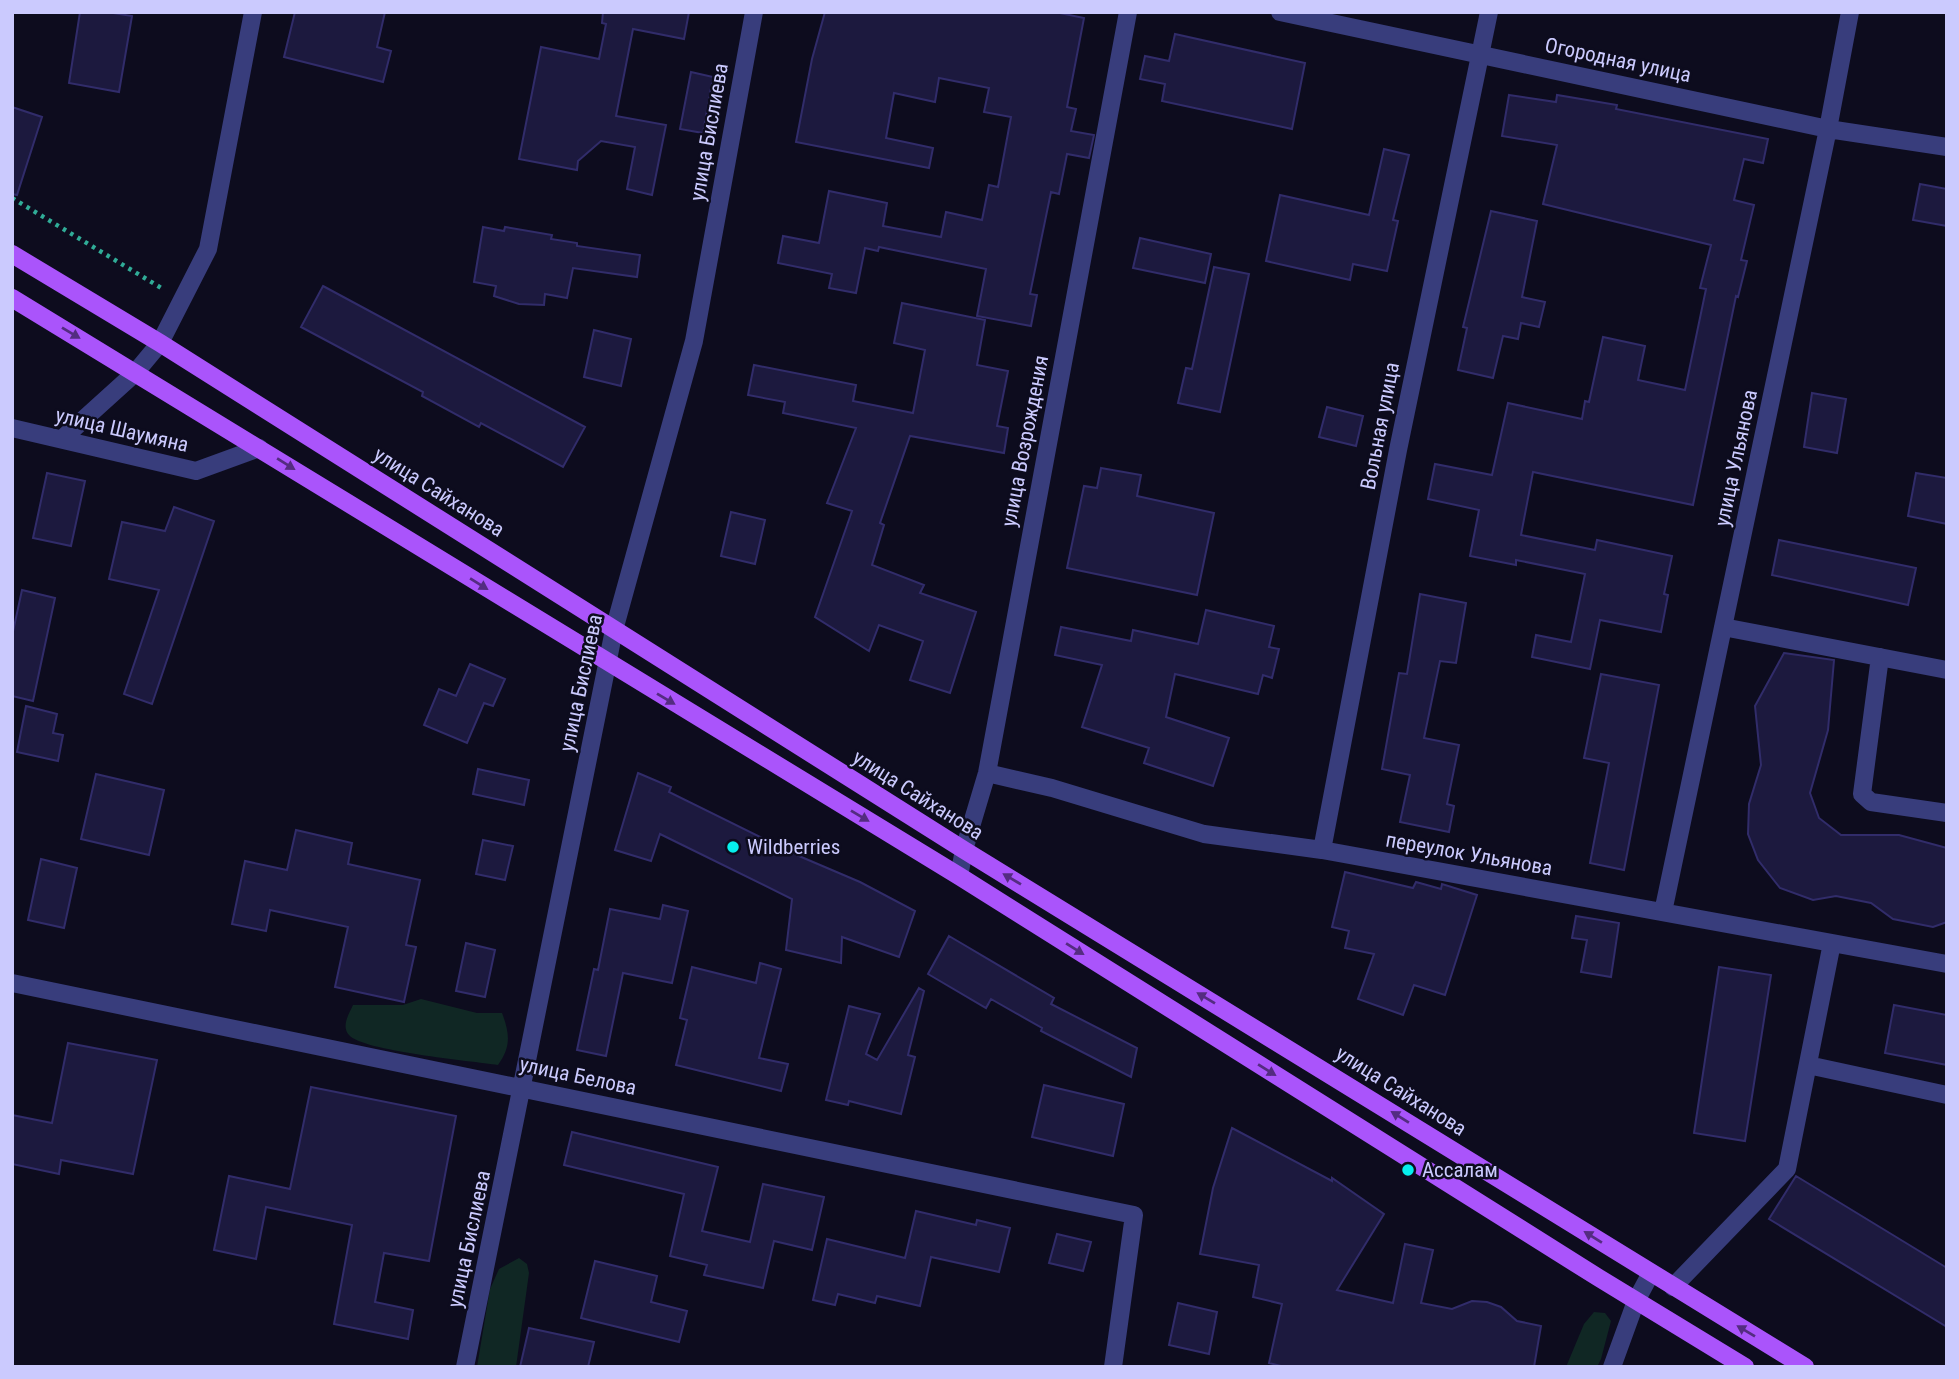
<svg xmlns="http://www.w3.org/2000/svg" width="1959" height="1379" viewBox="0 0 1959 1379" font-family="'Roboto Condensed',sans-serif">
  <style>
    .green { fill: #102724 }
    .building { fill: #1c193e; stroke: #312c6a; stroke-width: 2 }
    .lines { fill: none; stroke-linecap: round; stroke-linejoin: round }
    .path { stroke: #30ac97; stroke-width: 4.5; stroke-dasharray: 3.5 5; stroke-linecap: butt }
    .minor { stroke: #383d7c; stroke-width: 18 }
    .major { stroke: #aa54fb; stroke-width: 18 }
    .oneway { fill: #542c81 }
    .poi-dot { fill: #06eeec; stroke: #0d0c1e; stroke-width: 2.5 }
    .labels { text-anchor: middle; stroke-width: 5; stroke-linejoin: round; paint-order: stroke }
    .street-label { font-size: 21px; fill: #cbcafe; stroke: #0d0c1e }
    .poi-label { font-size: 21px; fill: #cbcafe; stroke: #0d0c1e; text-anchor: start }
  </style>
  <rect width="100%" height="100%" fill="#0d0c1e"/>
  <path class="green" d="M 421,999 L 477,1013 L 502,1013 C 510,1034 511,1047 498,1065 C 472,1061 362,1051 349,1035 C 341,1026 349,1014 353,1005 L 403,1005 Z
    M 519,1258 L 527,1264 L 529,1273 L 516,1367 L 477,1367 L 490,1289 L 499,1269 Z
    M 1594,1312 L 1605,1313 L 1611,1321 L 1601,1359 L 1597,1367 L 1566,1367 L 1584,1324 Z"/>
  <path class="building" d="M 80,12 L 107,12 L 132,16 L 119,92 L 69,83 Z
    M 295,12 L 385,12 L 377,47 L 391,51 L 383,82 L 284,57 Z
    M 603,12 L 689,12 L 684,39 L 633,29 L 616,116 L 666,125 L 652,195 L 627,189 L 635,147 L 601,141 L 578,161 L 577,170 L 519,159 L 541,47 L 599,59 L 606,24 L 602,23 Z
    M 825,12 L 1055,12 L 1084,18 L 1067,107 L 1076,109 L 1071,131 L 1094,135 L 1089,158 L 1067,154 L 1059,194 L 1051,192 L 1030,294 L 1037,295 L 1031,326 L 977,316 L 986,269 L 879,247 L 878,251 L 865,248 L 856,293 L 829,288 L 832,274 L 778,263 L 783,236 L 819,243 L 829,191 L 887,203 L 883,226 L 941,237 L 946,212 L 982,220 L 989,185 L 998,187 L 1011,117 L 984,112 L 989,88 L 939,78 L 935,102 L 894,93 L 886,138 L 933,148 L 929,168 L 796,142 L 812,59 Z
    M 1175,34 L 1305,63 L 1292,129 L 1162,101 L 1165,84 L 1140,79 L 1145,56 L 1169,61 Z
    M 691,72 L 713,77 L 703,133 L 680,129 Z
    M 1509,95 L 1556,102 L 1557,95 L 1617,105 L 1616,109 L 1768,139 L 1763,163 L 1744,159 L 1734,200 L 1754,205 L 1741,260 L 1747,261 L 1738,297 L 1736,296 L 1693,505 L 1533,472 L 1521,535 L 1595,550 L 1597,540 L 1672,556 L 1664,594 L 1668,595 L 1661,632 L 1600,620 L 1590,669 L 1532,657 L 1536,635 L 1571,642 L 1585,574 L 1516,560 L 1516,565 L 1470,556 L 1479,510 L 1428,499 L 1435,464 L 1492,475 L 1508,403 L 1582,419 L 1585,401 L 1589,402 L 1603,337 L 1645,346 L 1638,380 L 1685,390 L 1706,289 L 1700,288 L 1711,245 L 1543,204 L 1557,145 L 1502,136 Z
    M 12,107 L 42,117 L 17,195 L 12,194 Z
    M 1384,149 L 1409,155 L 1393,220 L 1398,221 L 1387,271 L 1353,264 L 1350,280 L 1266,261 L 1280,195 L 1369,215 Z
    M 1920,184 L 1947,189 L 1947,226 L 1913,220 Z
    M 1491,211 L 1537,221 L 1522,297 L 1545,302 L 1539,327 L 1521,323 L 1518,339 L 1503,336 L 1493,378 L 1458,370 L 1467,328 L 1463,327 Z
    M 483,227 L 504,231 L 505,227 L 552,235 L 551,239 L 577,243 L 577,246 L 640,255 L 637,277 L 573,268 L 567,298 L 545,294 L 544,305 L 519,304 L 494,296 L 496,286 L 474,282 Z
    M 1140,238 L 1211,254 L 1205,283 L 1133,268 Z
    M 1214,267 L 1249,274 L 1220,412 L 1178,403 L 1186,368 L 1192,369 Z
    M 323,286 L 585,427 L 563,467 L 481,423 L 479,427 L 422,396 L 423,392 L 301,327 Z
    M 902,303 L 985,320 L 977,365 L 1008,371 L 997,426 L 1008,428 L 1004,453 L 910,436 L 880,523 L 884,525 L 872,565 L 924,585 L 920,593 L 976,612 L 950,693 L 910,680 L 923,641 L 879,625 L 869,651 L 815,617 L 852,511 L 827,503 L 856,428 L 783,413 L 785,402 L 748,395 L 754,365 L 856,385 L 853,401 L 913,413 L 925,350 L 894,343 Z
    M 594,330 L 631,339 L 621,386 L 584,377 Z
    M 1812,393 L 1846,399 L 1837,453 L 1804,447 Z
    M 1327,407 L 1363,416 L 1356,446 L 1319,437 Z
    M 1101,468 L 1141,475 L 1137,496 L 1214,513 L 1197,595 L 1067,568 L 1084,486 L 1097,488 Z
    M 47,473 L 85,481 L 71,546 L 33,538 Z
    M 1916,473 L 1947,478 L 1947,524 L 1908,516 Z
    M 174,507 L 214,521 L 152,704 L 124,694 L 159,590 L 109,579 L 122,522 L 165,531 Z
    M 731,512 L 765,520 L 755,564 L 721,556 Z
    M 1779,540 L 1916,568 L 1908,605 L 1772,575 Z
    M 22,590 L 55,598 L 33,701 L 12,696 L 12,636 Z
    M 1420,594 L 1466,603 L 1456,663 L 1440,661 L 1424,738 L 1459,745 L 1447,804 L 1454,806 L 1449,832 L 1400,822 L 1410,775 L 1382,769 L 1399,673 L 1407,674 Z
    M 1206,610 L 1274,626 L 1269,647 L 1279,649 L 1272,678 L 1263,675 L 1258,694 L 1175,674 L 1166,717 L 1229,738 L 1213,786 L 1144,763 L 1149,748 L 1082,727 L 1102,665 L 1055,655 L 1061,627 L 1131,641 L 1133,630 L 1198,644 Z
    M 1784,653 L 1834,660 L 1828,730 L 1810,793 L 1819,818 L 1841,835 L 1899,835 L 1947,848 L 1947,922 L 1933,927 L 1893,919 L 1871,903 L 1836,896 L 1813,900 L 1780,888 L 1758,860 L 1748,834 L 1749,804 L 1761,765 L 1755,706 Z
    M 470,664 L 505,679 L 493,706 L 484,703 L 467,743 L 424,725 L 439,689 L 456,696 Z
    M 1601,674 L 1659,685 L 1624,870 L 1590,863 L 1609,763 L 1584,758 Z
    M 26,706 L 57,714 L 53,733 L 63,735 L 58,761 L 17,752 Z
    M 478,769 L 529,780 L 524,805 L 473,794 Z
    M 638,773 L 671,787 L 669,792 L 799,856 L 860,882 L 915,911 L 899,957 L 842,937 L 841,963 L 786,950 L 792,899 L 660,834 L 651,861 L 615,850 Z
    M 96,774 L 164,790 L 149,855 L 81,839 Z
    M 296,830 L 352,843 L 348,864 L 420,880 L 406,945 L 416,947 L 404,1002 L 335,987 L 348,927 L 270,910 L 266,931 L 232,924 L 245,861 L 287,870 Z
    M 483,840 L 513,846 L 505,880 L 476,874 Z
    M 41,859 L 77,868 L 64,928 L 28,920 Z
    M 1345,872 L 1413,888 L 1416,882 L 1441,889 L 1442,884 L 1477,895 L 1445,995 L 1414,985 L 1403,1015 L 1358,999 L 1374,954 L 1345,948 L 1349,931 L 1332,927 Z
    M 663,905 L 688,911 L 672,983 L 623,973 L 606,1056 L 577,1050 L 594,969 L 598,970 L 610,909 L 660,919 Z
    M 1576,916 L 1619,923 L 1611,977 L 1581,972 L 1587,940 L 1572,938 Z
    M 949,936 L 1054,998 L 1051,1004 L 1137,1048 L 1131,1077 L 1041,1031 L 1042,1028 L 991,999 L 986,1008 L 928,974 Z
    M 466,943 L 495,950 L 485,997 L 456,991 Z
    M 760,963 L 781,969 L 759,1058 L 788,1064 L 781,1091 L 676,1065 L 687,1020 L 680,1018 L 692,967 L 756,983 Z
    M 1719,967 L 1771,975 L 1745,1141 L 1694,1133 Z
    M 919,988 L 924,991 L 908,1055 L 915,1057 L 901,1114 L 849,1101 L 848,1105 L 826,1100 L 849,1006 L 880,1014 L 866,1054 L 877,1060 Z
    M 1894,1005 L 1947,1015 L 1947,1065 L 1885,1053 Z
    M 68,1043 L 157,1060 L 133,1174 L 61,1160 L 59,1174 L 12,1164 L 12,1115 L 52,1123 Z
    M 1044,1085 L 1124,1104 L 1113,1156 L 1032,1137 Z
    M 311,1087 L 456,1116 L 429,1261 L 384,1253 L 375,1302 L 413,1310 L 408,1339 L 334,1324 L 352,1225 L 266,1207 L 256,1259 L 214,1250 L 229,1176 L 290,1189 Z
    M 1232,1128 L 1332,1181 L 1332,1178 L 1384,1214 L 1337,1290 L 1393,1303 L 1405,1244 L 1433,1250 L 1421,1303 L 1452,1309 L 1472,1301 L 1487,1302 L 1501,1307 L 1517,1321 L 1541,1326 L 1534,1367 L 1285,1367 L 1269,1363 L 1282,1304 L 1253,1297 L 1259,1265 L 1200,1254 L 1213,1188 Z
    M 572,1132 L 718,1167 L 702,1231 L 750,1242 L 763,1184 L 824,1197 L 812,1250 L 774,1241 L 763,1288 L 704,1275 L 707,1265 L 670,1256 L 684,1194 L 564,1165 Z
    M 1796,1176 L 1947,1268 L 1947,1327 L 1769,1219 Z
    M 916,1211 L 976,1225 L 977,1220 L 1010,1228 L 999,1272 L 931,1257 L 920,1306 L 877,1296 L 875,1303 L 838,1294 L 835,1305 L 813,1300 L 827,1239 L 905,1258 Z
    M 1057,1234 L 1091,1242 L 1083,1271 L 1049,1263 Z
    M 595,1261 L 657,1276 L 651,1302 L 687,1311 L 679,1342 L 581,1318 Z
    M 1178,1303 L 1217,1312 L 1209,1354 L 1169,1345 Z
    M 529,1328 L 594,1342 L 588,1367 L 520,1367 Z"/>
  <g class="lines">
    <path class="path" d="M 12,198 L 163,289"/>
    <path class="minor" d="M 1280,12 L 1828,129 L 1947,147
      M 12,428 L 196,471 L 259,448
      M 62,439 L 135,373 L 160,343 L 208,249 L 253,12
      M 1723,627 L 1947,670
      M 1880,657 L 1862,794 L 1871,802 L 1947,813
      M 987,773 L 1052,788 L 1204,834 L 1322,850 L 1947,964
      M 1322,850 L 1398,450 L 1489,12
      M 959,876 L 964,850 L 987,773 L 1128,12
      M 1663,912 L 1828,129 L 1850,12
      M 12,983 L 1134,1215 L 1113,1367
      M 1808,1065 L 1947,1095
      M 1673,1287 L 1787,1169 L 1832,943
      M 465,1367 L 614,630 L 694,341 L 754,12
      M 1612,1367 L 1636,1301 L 1651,1273"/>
    <path class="major" d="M 12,254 L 160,343 L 964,850 L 1805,1367
      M 12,298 L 959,876 L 1599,1278 L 1745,1367"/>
  </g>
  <defs><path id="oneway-solid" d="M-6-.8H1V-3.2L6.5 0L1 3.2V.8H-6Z" transform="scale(1.75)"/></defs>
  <g class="oneway">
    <use href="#oneway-solid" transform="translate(71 333) rotate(31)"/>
    <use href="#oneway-solid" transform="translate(286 464) rotate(32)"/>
    <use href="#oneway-solid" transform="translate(479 584) rotate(32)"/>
    <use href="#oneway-solid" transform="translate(666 699) rotate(31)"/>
    <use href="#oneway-solid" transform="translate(860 816) rotate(31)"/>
    <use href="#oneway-solid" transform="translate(1012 879) rotate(-149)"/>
    <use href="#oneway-solid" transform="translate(1075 949) rotate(32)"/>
    <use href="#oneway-solid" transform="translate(1206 998) rotate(-149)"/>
    <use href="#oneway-solid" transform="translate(1267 1070) rotate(32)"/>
    <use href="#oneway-solid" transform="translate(1400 1117) rotate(-148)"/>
    <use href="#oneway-solid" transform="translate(1593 1237) rotate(-148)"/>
    <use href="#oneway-solid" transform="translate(1746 1331) rotate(-149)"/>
  </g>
  <g class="poi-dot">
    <circle cx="733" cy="847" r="7"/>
    <circle cx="1408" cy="1170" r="7"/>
  </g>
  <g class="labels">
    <g class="street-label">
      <text transform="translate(1618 60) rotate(12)" y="7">Огородная улица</text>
      <text transform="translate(709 132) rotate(-80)" y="7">улица Бислиева</text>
      <text transform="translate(1380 426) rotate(-79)" y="7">Вольная улица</text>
      <text transform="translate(122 430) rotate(13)" y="7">улица Шаумяна</text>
      <text transform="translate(1025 441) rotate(-79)" y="7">улица Возрождения</text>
      <text transform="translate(1736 458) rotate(-78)" y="7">улица Ульянова</text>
      <text transform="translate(439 492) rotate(32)" y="7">улица Сайханова</text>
      <text transform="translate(581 683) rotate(-78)" y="7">улица Бислиева</text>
      <text transform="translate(918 795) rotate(32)" y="7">улица Сайханова</text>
      <text transform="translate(1469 854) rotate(10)" y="7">переулок Ульянова</text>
      <text transform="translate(578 1076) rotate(12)" y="7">улица Белова</text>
      <text transform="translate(1401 1091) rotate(32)" y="7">улица Сайханова</text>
      <text transform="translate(469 1239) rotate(-78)" y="7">улица Бислиева</text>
    </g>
    <g class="poi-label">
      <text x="747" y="854">Wildberries</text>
      <text x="1422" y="1177">Ассалам</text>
    </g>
  </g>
  <rect width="1959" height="1379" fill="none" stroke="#cbcafe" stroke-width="28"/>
</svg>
